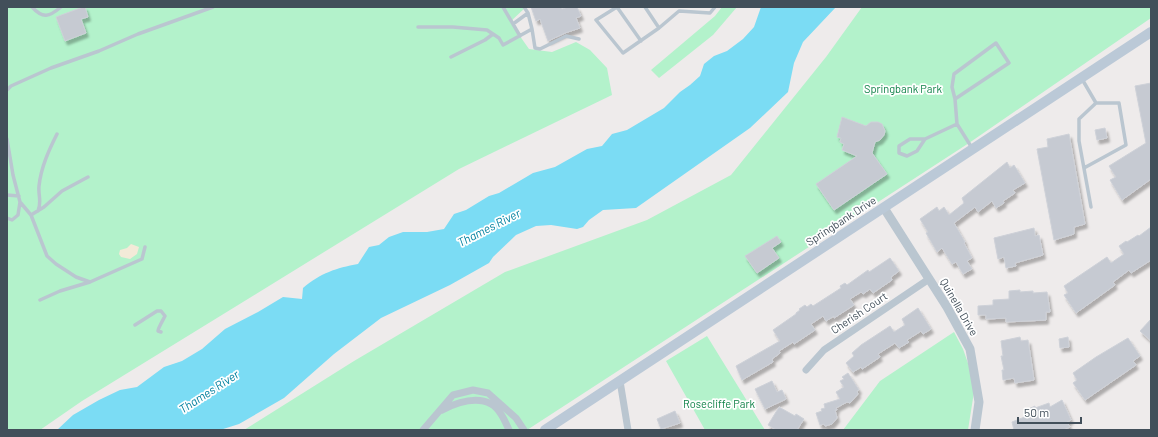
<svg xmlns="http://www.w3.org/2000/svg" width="1158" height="437" viewBox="0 0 1158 437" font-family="Barlow,sans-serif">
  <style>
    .green { fill: #b3f2cb }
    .sand { fill: #f3ead8 }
    .water { fill: #7bdcf4 }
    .building { fill: #c6cad2; stroke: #ced1d8; filter: url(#shadow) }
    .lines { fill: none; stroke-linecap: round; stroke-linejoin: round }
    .service { stroke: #bac6d0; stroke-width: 3.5 }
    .minor { stroke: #bac6d0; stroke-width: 7 }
    .tertiary { stroke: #bac6d0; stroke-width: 9 }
    .secondary { stroke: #bbc9d7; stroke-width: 10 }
    .labels { text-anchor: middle; stroke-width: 3.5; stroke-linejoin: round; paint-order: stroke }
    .park-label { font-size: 11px; fill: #0d8146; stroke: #fff }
    .street-label { font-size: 11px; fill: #424f5a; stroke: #fff }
    .water-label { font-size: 12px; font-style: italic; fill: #02809f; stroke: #fff }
  </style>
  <defs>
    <filter id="shadow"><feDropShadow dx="2.5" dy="4" stdDeviation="1" flood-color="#0004"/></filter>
  </defs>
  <rect width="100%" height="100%" fill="#eeebeb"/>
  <path class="green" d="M 7,7 L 526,7 L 510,22 L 529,49 L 552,52 L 576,42 L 590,50 L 607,68 L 612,95 L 459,169 L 82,401 L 40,430 L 7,430 Z
    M 722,7 L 737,7 L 713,35 L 659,78 L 651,70 L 715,16 Z
    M 862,7 L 1151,7 L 1151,18 L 969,143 L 527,430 L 244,430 L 354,361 L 505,272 L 647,220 L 731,175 L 826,57 Z
    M 954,332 L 963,349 L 969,366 L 974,392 L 968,430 L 843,430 L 880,381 Z
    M 707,336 L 765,430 L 705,430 L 666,361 Z"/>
  <path class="sand" d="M 131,244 L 139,247 L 137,254 L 130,259 L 121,257 L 119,254 L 120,250 L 127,248 Z"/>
  <path class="water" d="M 761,7 L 836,7 L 803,42 L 794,63 L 788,92 L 750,128 L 636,208 L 603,210 L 589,220 L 583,227 L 577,229 L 551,225 L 536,226 L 516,235 L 493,257 L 489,263 L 450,285 L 381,318 L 334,354 L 284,398 L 239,424 L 220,430 L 57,430 L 73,415 L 99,400 L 120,390 L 137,387 L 164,367 L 182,361 L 202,349 L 225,329 L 258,312 L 283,297 L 302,299 L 303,288 C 321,273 336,268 358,264 L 369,247 L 379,245 L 389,237 L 403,232 L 427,232 L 444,229 L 454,214 L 466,210 L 489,196 L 499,193 L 533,173 L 555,167 L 587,149 L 602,146 L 612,134 L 627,130 L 664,108 L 680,92 L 690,85 L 700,76 L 704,64 L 714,56 L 727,51 L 743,39 L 754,27 Z"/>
  <path class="building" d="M 83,7 L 85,7 L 88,17 L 81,19 L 86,33 L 65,41 L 56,17 Z
    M 531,7 L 561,7 L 562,9 L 568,7 L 577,7 L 581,16 L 576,18 L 580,28 L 565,33 L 548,41 L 540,19 L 536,21 Z
    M 1151,83 L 1151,179 L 1122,200 L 1110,180 L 1116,177 L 1109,166 L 1146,143 L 1135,86 Z
    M 842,117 L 866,126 L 871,122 L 878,122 L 882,124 L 885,131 L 884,135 L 880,140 L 875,142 L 872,153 L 887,174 L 834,210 L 816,184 L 857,156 L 842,150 L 844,144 L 840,142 L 841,138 L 837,137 Z
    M 1105,128 L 1107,138 L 1097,140 L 1095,130 Z
    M 1069,134 L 1085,224 L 1074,227 L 1074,234 L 1054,240 L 1037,149 L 1048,147 L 1047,139 Z
    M 1007,162 L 1010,168 L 1014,165 L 1025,183 L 1013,190 L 1015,193 L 1003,201 L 1004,203 L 996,208 L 992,201 L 978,212 L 975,207 L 954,223 L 965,242 L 964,243 L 972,258 L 967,261 L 972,269 L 963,274 L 956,262 L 952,264 L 942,248 L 937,252 L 926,233 L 928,232 L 920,219 L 937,207 L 939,211 L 944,207 L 949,215 L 964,203 L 962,198 Z
    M 1151,227 L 1151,260 L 1131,273 L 1129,270 L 1113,282 L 1115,285 L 1076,313 L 1064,295 L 1068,293 L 1064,286 L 1107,257 L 1111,263 L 1124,254 L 1119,246 L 1126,241 L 1127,242 L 1138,235 L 1139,236 Z
    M 1034,228 L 1035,236 L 1039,235 L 1043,255 L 1015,263 L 1016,266 L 1006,268 L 1004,257 L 998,259 L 994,238 Z
    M 777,236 L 781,242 L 772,248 L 779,258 L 757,273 L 745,256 Z
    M 890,258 L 899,271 L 891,277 L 892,280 L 873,293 L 870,289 L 863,294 L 861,292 L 850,299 L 854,305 L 834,318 L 834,316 L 826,321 L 823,316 L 811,324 L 815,330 L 794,344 L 793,342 L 779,351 L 780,353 L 772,359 L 773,362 L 742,380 L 736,366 L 780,341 L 773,330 L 796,314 L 796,313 L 800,310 L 799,309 L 805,305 L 807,307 L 811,304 L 813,306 L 841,288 L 840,286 L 845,283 L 847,285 L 868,270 L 869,272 Z
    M 1020,290 L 1020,292 L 1033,291 L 1033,293 L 1047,292 L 1050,312 L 1046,312 L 1046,320 L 1006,322 L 1006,318 L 986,319 L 986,315 L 978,315 L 978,306 L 993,305 L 993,300 L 1009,299 L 1009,291 Z
    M 918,308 L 931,329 L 923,334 L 921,331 L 907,340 L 909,342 L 899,348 L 895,343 L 878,354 L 880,357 L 862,369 L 861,367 L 853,372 L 846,363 L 854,356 L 852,353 L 861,345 L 890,326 L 894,332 L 905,325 L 902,319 Z
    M 1151,319 L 1151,341 L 1140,331 Z
    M 1020,337 L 1021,341 L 1028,340 L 1034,380 L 1015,383 L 1014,378 L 1003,380 L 1002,370 L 1004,370 L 1001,356 L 1003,356 L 1001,341 Z
    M 1068,337 L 1069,347 L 1060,348 L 1059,339 Z
    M 1128,338 L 1140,356 L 1133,361 L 1136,365 L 1085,400 L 1073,383 L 1077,380 L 1073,373 L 1096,357 Z
    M 848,373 L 859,390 L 857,391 L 858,394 L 850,403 L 847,402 L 836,408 L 837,410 L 835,410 L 837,418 L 832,424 L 825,426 L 824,424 L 820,425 L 816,413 L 822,411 L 821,409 L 825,408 L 824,404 L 840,399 L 836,392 L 844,387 L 840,381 L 844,379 L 842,377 Z
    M 772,381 L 777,392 L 782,390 L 786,399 L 765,409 L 755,389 Z
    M 1062,400 L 1071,420 L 1067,422 L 1070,427 L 1063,430 L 1014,430 L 1012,422 L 1027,416 L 1026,410 L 1035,406 L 1035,408 L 1049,403 L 1050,407 Z
    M 779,407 L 795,416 L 796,414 L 804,419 L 797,430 L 776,430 L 768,425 Z
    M 675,411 L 680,423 L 661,429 L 657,419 Z"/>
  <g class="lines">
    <path class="service" d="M 32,7 C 43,19 49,17 61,7
      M 503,7 L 520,36
      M 617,7 L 596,20 L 623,53 L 659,28 L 679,11 L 710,13 L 715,7
      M 617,7 L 641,41
      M 645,7 L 659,28
      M 513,24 L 528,13 L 524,7
      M 418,27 L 453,27 L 487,30 L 499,38 L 503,45 L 532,29 L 528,13
      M 532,29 L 535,48 L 540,49 L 566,36 L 579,39
      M 451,57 L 485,40 L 493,34
      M 1082,79 L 1096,103 L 1079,119 L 1079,141 L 1091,207
      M 7,90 L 11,86 L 51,68 L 99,51 L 138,34 L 213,7
      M 955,99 L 952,87 L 954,74 L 996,43 L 1009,63 L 955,99 L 957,124 L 972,148
      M 7,139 L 13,175 L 20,202 L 31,215 L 47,256 L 56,264 L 76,277 L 90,282 L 142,259 L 145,247
      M 925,139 L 917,151 L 907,156 L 899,153 L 899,146 L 910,139 L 925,139 L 957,124
      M 1084,168 L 1126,145 L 1119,103 L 1096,103
      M 7,195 L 19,196
      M 38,211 C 42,202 38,195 39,186 C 41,167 49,150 57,134
      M 31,215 L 44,207 L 62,191 L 88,177
      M 7,218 L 12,220 L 18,215 L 20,202
      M 40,300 L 60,291 L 90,282
      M 135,325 L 157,311 L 161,311 L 165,316 C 163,320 158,328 158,331 L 161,332"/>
    <path class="minor" d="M 806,370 L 824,350 L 929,279
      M 620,381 L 628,430
      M 442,410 C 456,403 476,396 491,404 C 500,409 505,421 509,430
      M 423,430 L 453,395 L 473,390 L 488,393 L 516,418 L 524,430"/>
    <path class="tertiary" d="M 884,208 L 947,307 L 970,349 L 979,402 L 975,430"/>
    <path class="secondary" d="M 545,430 L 1151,32"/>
  </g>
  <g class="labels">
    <g class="park-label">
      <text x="903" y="93">Springbank Park</text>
      <text x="719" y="408">Rosecliffe Park</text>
    </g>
    <g class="street-label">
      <text transform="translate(841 221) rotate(-33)" y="4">Springbank Drive</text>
      <text transform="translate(959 307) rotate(60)" y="4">Quinella Drive</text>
      <text transform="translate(859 313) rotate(-34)" y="4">Cherish Court</text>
    </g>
    <g class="water-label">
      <text transform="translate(489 228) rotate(-27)" y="4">Thames River</text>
      <text transform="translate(209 392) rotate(-33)" y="4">Thames River</text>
    </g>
  </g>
  <rect width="1158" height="437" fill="none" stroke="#424f5a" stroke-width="16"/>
  <path d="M1018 417v6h63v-6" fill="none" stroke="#424f5a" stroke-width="2"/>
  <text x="1024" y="417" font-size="12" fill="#424f5a" stroke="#ffffff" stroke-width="3" paint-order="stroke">50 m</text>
</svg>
